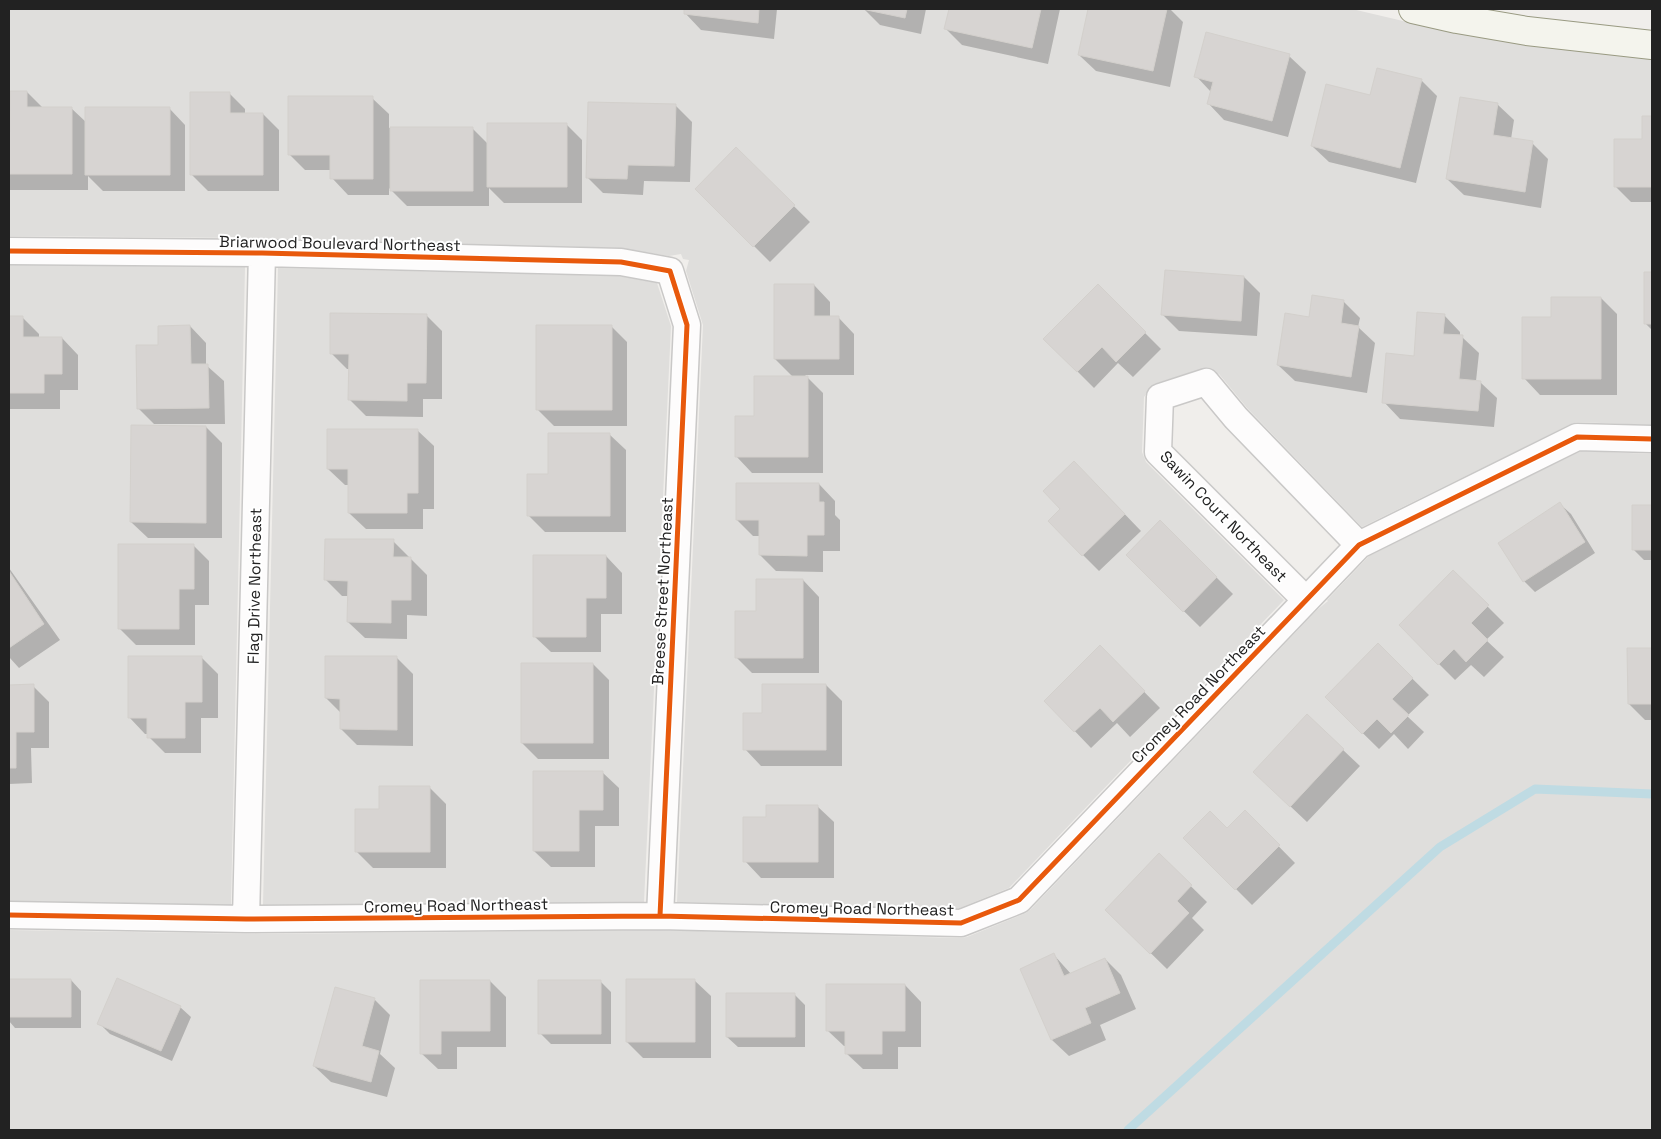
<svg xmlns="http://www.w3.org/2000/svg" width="1661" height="1139" viewBox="0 0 1661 1139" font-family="'Space Grotesk',sans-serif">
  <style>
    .residential { fill: #dfdedc }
    .shadow { fill: #0003 }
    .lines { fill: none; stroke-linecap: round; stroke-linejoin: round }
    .stream { stroke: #bfdbe3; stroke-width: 9 }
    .building { fill: #d7d4d2; stroke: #d3d0cc }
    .street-casing { stroke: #c9c8c7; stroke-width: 29 }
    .secondary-casing { stroke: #999a82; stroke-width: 30 }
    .street { stroke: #fdfcfc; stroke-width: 26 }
    .secondary { stroke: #f4f4ed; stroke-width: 28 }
    .cycleway-casing { stroke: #fff; stroke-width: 8 }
    .cycleway { stroke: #e8590c; stroke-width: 5 }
    .labels { text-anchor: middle; stroke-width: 4; stroke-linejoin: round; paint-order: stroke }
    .street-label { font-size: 16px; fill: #222; stroke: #fff }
  </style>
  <rect width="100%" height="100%" fill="#f0eeeb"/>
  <path class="residential" d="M 9,9 L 1352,9 L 1454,33 L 1524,45 L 1652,59 L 1652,425 L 1577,422 L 1569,425 L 1362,527 L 1248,409 L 1219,374 L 1201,369 L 1154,384 L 1144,397 L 1142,452 L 1146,462 L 1284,600 L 1009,888 L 957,909 L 677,902 L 703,325 L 686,271 L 689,260 L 683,259 L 681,254 L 669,256 L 621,248 L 246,238 L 9,236 Z
    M 9,265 L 245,267 L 231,905 L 9,901 Z
    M 278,268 L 619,276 L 657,283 L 671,326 L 644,902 L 263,905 Z
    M 1581,451 L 1652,454 L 1652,1130 L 9,1130 L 9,930 L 262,934 L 660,930 L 960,938 L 967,937 L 1026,913 L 1031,909 L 1317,610 L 1328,601 L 1327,600 L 1369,556 Z"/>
  <path class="shadow" d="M 686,9 L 777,9 L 774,39 L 701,30 L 685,13 Z
    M 864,9 L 926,9 L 921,34 L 880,25 Z
    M 950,9 L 1060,9 L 1048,64 L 962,45 L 946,29 Z
    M 1089,9 L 1170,9 L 1183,22 L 1170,87 L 1096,71 L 1079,55 Z
    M 1289,56 L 1306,72 L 1288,137 L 1224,120 L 1208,103 L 1211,92 L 1196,76 Z
    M 1421,80 L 1437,96 L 1416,183 L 1329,162 L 1312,146 L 1371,97 Z
    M 27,92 L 43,108 L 71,108 L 87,123 L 169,108 L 185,125 L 185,191 L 103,191 L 88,176 L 88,190 L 9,190 L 9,107 L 11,107 Z
    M 229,93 L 245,109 L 245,114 L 263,114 L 279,130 L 279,191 L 208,191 L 192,175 Z
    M 372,98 L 389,114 L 389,128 L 472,128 L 488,144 L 566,124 L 582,140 L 582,203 L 504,203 L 489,188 L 489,206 L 407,206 L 389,188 L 389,195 L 348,195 L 332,178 L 332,170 L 305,170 L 289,154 Z
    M 1497,104 L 1514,120 L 1511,139 L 1532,143 L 1548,159 L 1541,208 L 1464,195 L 1447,179 Z
    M 676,106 L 692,122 L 690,182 L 644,181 L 643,195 L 603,193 L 587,177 Z
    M 1643,117 L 1652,117 L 1652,202 L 1631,202 L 1615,186 L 1643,140 Z
    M 736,149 L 810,222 L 770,262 L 697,189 Z
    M 1645,274 L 1652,274 L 1652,330 L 1645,323 Z
    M 1244,277 L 1260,293 L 1257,336 L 1179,331 L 1163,315 Z
    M 814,285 L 830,302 L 830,317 L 838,317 L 854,334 L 854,375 L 805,375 L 823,393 L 823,473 L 752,473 L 736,456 L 755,418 L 793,377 L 775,359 Z
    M 1098,286 L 1161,349 L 1133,377 L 1118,363 L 1094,388 L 1045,339 Z
    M 1601,298 L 1617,314 L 1617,395 L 1540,395 L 1524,378 Z
    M 1343,301 L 1360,318 L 1358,327 L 1375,343 L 1367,393 L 1295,381 L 1278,365 L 1310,318 Z
    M 426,315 L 442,331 L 442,399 L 423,399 L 423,417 L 366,416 L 350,400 L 350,369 L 347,369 L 331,353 Z
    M 1444,315 L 1460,332 L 1460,337 L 1462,337 L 1479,353 L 1476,381 L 1480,382 L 1497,398 L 1494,427 L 1400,419 L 1384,402 Z
    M 9,317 L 22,317 L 39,334 L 39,338 L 62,338 L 78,355 L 78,390 L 60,390 L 60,409 L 9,409 Z
    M 190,326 L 206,343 L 206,365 L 224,381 L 225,424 L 154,424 L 138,408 L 159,346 Z
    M 611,326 L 627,342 L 627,426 L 554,426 L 537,409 Z
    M 206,427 L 222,443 L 222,538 L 148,538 L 131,522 Z
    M 417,430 L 434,446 L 434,509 L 423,509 L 423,529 L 366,529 L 349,513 L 349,485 L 345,485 L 328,469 Z
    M 609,434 L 626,450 L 626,532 L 545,532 L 529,516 L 549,475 Z
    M 1091,479 L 1141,531 L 1099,571 L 1083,555 L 1062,509 Z
    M 819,484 L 835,501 L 835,515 L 840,520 L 840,551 L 823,551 L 823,572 L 776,571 L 760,555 L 760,536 L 753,536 L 737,520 Z
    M 1560,504 L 1571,514 L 1595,553 L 1535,592 L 1524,581 L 1500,543 Z
    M 1633,507 L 1652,507 L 1652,560 L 1644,560 L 1633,549 Z
    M 1160,521 L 1233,594 L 1200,627 L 1127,555 Z
    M 393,541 L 427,575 L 427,616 L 407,615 L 407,639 L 365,638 L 348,622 L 349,596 L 342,596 L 326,580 Z
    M 193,545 L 209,561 L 209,605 L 195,605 L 195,645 L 136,645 L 119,628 Z
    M 606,556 L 622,573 L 622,614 L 601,614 L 601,652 L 551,652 L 534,636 Z
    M 9,568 L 60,640 L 19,668 L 9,657 Z
    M 1453,572 L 1504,623 L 1486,640 L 1504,657 L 1484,677 L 1471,665 L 1455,680 L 1400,625 Z
    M 803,580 L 819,597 L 819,673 L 752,673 L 736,657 Z
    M 1378,645 L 1429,695 L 1407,716 L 1424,732 L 1408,749 L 1394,734 L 1379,749 L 1326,697 Z
    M 1100,647 L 1160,708 L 1130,737 L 1117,723 L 1091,748 L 1046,701 Z
    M 1628,649 L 1652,649 L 1652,720 L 1645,720 L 1629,704 Z
    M 202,658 L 218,674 L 218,718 L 201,718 L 201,753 L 165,753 L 149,737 L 149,734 L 145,734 L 129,717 Z
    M 397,658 L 413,674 L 413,746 L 357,745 L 341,729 L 341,713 L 326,698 Z
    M 593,664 L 609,680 L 609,759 L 538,759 L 522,743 Z
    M 826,685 L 842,701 L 842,766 L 761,766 L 745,749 L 763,715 Z
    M 9,686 L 33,686 L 49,702 L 49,748 L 31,748 L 32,783 L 9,784 Z
    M 1307,716 L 1360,766 L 1307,822 L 1271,788 Z
    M 602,772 L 619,788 L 619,826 L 595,826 L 595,867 L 551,867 L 534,851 Z
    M 429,787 L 446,804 L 446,868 L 373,868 L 357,852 Z
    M 817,806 L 834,822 L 834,878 L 761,878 L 745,861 L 767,818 Z
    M 1245,812 L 1295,863 L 1252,905 L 1185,838 L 1227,830 Z
    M 1159,855 L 1207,902 L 1192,918 L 1204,930 L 1167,969 L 1123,926 Z
    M 1054,955 L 1071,974 L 1105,959 L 1121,975 L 1136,1009 L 1100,1025 L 1106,1040 L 1069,1056 L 1052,1040 L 1021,969 Z
    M 9,980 L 71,980 L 81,991 L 81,1028 L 15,1028 L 9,1021 Z
    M 694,980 L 711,996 L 711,1058 L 643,1058 L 627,1042 Z
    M 421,981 L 490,981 L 506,997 L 506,1047 L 457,1047 L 457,1069 L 438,1069 L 421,1053 Z
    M 600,981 L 611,992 L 611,1044 L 551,1044 L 540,1033 Z
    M 905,985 L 921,1002 L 921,1047 L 898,1047 L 898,1069 L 863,1069 L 846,1053 L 846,1046 L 844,1046 L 827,1030 Z
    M 794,994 L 805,1005 L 805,1047 L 738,1047 L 727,1037 Z
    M 374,999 L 390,1015 L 380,1054 L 395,1068 L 387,1097 L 331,1082 L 314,1066 Z
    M 180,1007 L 191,1017 L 172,1061 L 110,1034 L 99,1023 Z"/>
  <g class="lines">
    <path class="stream" d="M 1128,1130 L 1440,847 L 1535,789 L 1652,794"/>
  </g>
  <path class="building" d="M 684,9 L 759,9 L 758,23 L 684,14 Z
    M 862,9 L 907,9 L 905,18 Z
    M 949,9 L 1041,9 L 1032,48 L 944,29 Z
    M 1088,9 L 1167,9 L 1153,71 L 1078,55 Z
    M 1206,32 L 1290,54 L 1272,121 L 1207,104 L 1213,82 L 1194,77 Z
    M 1377,68 L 1422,79 L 1400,168 L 1311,146 L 1326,84 L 1370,95 Z
    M 10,91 L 27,91 L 27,107 L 72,107 L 72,174 L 9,174 Z
    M 190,92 L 230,92 L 230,113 L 263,113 L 263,175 L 190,175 Z
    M 288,96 L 373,96 L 373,179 L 330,179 L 330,155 L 288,155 Z
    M 1460,97 L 1498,103 L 1493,135 L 1533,141 L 1525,192 L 1446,179 Z
    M 588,102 L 676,104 L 674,166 L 628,165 L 627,179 L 586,178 Z
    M 85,107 L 170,107 L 170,175 L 85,175 Z
    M 1642,116 L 1652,116 L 1652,187 L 1614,187 L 1614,139 L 1642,139 Z
    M 487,123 L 567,123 L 567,187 L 487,187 Z
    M 390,127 L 473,127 L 473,191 L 390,191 Z
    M 736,147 L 795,205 L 753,247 L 695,189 Z
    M 1165,270 L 1244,276 L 1241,321 L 1161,315 Z
    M 1644,272 L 1652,272 L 1652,324 L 1644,324 Z
    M 774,284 L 814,284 L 814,316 L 839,316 L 839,359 L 774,359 Z
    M 1098,284 L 1146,332 L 1116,362 L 1102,347 L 1077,372 L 1043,339 Z
    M 1312,295 L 1344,300 L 1341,323 L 1359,326 L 1351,377 L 1277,365 L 1285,313 L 1309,317 Z
    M 1551,297 L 1601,297 L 1601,379 L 1522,379 L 1522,317 L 1551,317 Z
    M 1417,312 L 1445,314 L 1443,334 L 1463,335 L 1459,379 L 1481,381 L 1478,411 L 1382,403 L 1386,353 L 1414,356 Z
    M 330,313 L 427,314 L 426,383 L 407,383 L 407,401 L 348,400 L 349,354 L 330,354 Z
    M 9,316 L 23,316 L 23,337 L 62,337 L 62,374 L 44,374 L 44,393 L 9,393 Z
    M 190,325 L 191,364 L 208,364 L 209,408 L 137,409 L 136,345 L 158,345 L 158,326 Z
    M 536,325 L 612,325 L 612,410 L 536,410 Z
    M 754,376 L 808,376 L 808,457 L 735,457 L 735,416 L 754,416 Z
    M 131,425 L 206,426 L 206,523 L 130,522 Z
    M 327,429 L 418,429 L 418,493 L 407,493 L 407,513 L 348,513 L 348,469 L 327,469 Z
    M 548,433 L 610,433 L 610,516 L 527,516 L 527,474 L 548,474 Z
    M 1074,461 L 1125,514 L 1082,556 L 1048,521 L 1060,509 L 1043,491 Z
    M 736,483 L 819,483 L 819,502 L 824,502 L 824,535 L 807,535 L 807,556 L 759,555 L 759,520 L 736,520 Z
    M 1560,502 L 1585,542 L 1523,582 L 1498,543 Z
    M 1632,505 L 1652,505 L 1652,550 L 1632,550 Z
    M 1160,520 L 1217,577 L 1183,612 L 1126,555 Z
    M 325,539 L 394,539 L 393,557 L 411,557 L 411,600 L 391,600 L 391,623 L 347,622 L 348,581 L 324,580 Z
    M 118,544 L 194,544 L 194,589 L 179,589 L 179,629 L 118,629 Z
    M 533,555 L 606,555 L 606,598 L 586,598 L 586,637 L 533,637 Z
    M 1453,570 L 1489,605 L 1471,623 L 1488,640 L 1466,662 L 1454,649 L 1438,665 L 1399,625 Z
    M 9,571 L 44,624 L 9,648 Z
    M 756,579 L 803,579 L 803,658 L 735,658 L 735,611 L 756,611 Z
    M 1378,643 L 1413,678 L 1392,699 L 1409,715 L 1391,733 L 1377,719 L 1362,734 L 1325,697 Z
    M 1100,645 L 1145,691 L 1113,722 L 1100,708 L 1074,732 L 1044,701 Z
    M 1627,648 L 1652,648 L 1652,704 L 1628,704 Z
    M 128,656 L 202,656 L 202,702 L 185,702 L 185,738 L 147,738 L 147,718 L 128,718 Z
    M 325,656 L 397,656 L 397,730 L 340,729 L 340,699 L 325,698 Z
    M 521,663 L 593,663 L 593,743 L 521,743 Z
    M 34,684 L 34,732 L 16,732 L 16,768 L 9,768 L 9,685 Z
    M 762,684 L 826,684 L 826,750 L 743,750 L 743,713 L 762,713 Z
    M 1307,714 L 1344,749 L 1290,807 L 1253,772 Z
    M 533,771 L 603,771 L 603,810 L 579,810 L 579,851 L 533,851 Z
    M 379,786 L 430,786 L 430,852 L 355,852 L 355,809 L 379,809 Z
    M 766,805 L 818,805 L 818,862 L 743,862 L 743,817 L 766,817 Z
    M 1245,810 L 1280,845 L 1235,890 L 1183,838 L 1210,811 L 1227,828 Z
    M 1159,853 L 1192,885 L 1177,901 L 1189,913 L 1150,954 L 1105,910 Z
    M 1054,953 L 1064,976 L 1105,958 L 1120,993 L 1085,1008 L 1091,1023 L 1051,1040 L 1020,969 Z
    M 117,978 L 181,1006 L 161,1051 L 97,1024 Z
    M 9,979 L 71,979 L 71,1017 L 9,1017 Z
    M 626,979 L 695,979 L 695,1042 L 626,1042 Z
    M 420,980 L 490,980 L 490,1031 L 441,1031 L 441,1054 L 420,1054 Z
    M 538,980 L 601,980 L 601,1034 L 538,1034 Z
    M 826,984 L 905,984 L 905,1031 L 882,1031 L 882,1054 L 845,1054 L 845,1031 L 826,1031 Z
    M 335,987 L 375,998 L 362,1046 L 379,1051 L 371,1082 L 313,1066 Z
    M 726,993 L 795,993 L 795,1037 L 726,1037 Z"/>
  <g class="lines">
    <defs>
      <path id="street" d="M 9,251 L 262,253 L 621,262 L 670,271 L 687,325 L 660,916
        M 1306,600 L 1158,452 L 1160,397 L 1206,382 L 1236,418 L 1359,545
        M 9,915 L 246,919 L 660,916 L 961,923 L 1019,900 L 1359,545 L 1577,437 L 1652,439
        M 246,919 L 262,253"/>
      <path id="secondary" d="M 1413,9 L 1457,19 L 1527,31 L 1652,45"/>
    </defs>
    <use href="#street" class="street-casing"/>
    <use href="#secondary" class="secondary-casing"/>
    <use href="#street" class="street"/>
    <use href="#secondary" class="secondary"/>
    <defs>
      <path id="cycleway" d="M 9,251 L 262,253 L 621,262 L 670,271 L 687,325 L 660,916
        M 9,915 L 246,919 L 660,916 L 961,923 L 1019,900 L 1359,545 L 1577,437 L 1652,439"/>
    </defs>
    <use href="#cycleway" class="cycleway-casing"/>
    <use href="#cycleway" class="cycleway"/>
  </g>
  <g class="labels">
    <g class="street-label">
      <text transform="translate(340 243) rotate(1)" y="6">Briarwood Boulevard Northeast</text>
      <text transform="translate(1224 516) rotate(46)" y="6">Sawin Court Northeast</text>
      <text transform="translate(254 586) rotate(-89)" y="6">Flag Drive Northeast</text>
      <text transform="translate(662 591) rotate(-87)" y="6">Breese Street Northeast</text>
      <text transform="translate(1198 694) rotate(-46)" y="6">Cromey Road Northeast</text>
      <text transform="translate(456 905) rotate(-1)" y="6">Cromey Road Northeast</text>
      <text transform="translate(862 908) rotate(1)" y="6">Cromey Road Northeast</text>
    </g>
  </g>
  <rect width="1661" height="1139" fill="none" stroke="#222222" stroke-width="20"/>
</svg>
